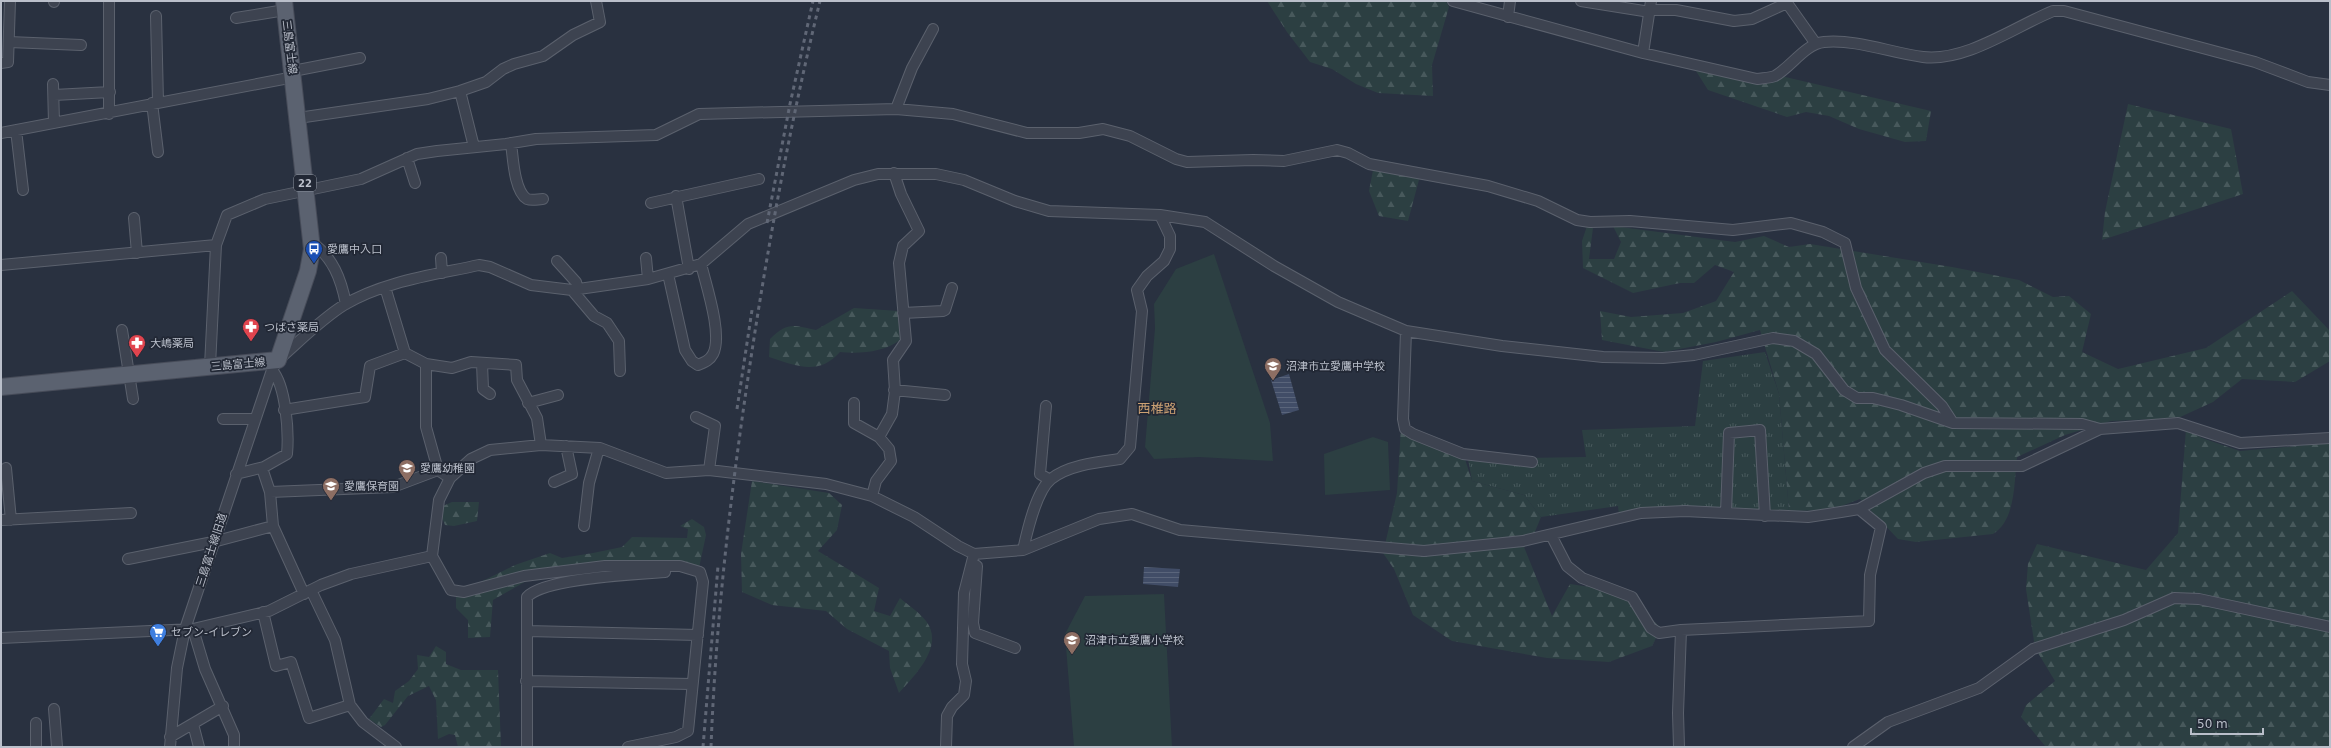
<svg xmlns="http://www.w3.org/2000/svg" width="2331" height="748" viewBox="0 0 2331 748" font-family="'DejaVu Sans','Noto Sans JP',sans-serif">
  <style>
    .grass { fill: url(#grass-tufts) }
    .forest { fill: url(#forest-firs) }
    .pitch { fill: #2c3f42 }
    .water { fill: url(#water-rules) }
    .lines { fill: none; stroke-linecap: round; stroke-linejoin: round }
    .minor-casing { stroke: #5b616d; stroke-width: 12 }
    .primary-casing { stroke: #474c59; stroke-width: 18 }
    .minor { stroke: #3d4350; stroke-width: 10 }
    .primary { stroke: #5b6270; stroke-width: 16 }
    .rail { stroke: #606776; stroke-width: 3; stroke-dasharray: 4 4; stroke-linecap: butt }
    .labels { text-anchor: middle; stroke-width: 3.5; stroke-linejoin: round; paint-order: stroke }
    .shield { fill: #222835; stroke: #8c929d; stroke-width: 1 }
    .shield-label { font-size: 10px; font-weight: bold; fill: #babfca }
    .street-label { font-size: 11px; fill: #babfca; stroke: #222835 }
    .poi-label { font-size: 11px; fill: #babfca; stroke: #222835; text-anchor: start }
    .quarter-label { font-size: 13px; fill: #cca173; stroke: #222835 }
  </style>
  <defs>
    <pattern id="grass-tufts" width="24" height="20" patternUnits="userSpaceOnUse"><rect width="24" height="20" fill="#2c3f42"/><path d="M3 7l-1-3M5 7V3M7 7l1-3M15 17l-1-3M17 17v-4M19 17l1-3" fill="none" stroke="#48595c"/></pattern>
    <pattern id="forest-firs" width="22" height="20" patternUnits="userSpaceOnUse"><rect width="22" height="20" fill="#2c3f42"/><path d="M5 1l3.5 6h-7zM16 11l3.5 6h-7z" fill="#48595c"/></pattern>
    <pattern id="water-rules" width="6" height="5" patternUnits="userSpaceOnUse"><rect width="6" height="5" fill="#414d67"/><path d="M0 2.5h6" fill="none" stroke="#5a657b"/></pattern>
  </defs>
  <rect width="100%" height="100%" fill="#293140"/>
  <path class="grass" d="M 1765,352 L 1779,394 L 1789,511 L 1619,515 L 1618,506 L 1541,517 L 1524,495 L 1472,481 L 1468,459 L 1586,457 L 1582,430 L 1695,426 L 1703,361 Z"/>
  <path class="forest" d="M 1267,1 L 1446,1 L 1449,7 L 1432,65 L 1433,96 L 1378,93 L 1356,84 L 1332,69 L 1310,62 L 1287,32 Z
    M 1718,66 L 1764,78 L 1781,76 L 1931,111 L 1926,141 L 1905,142 L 1859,129 L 1829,116 L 1806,112 L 1787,117 L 1708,90 L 1696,71 Z
    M 2128,104 L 2231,129 L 2243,194 L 2102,240 L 2105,212 Z
    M 1373,170 L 1420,176 L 1408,221 L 1379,216 L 1369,191 Z
    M 1587,226 L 1593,228 L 1589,259 L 1614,259 L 1621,242 L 1613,226 L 1735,242 L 1764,236 L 1789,247 L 1810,244 L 1952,267 L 2019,280 L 2053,297 L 2069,296 L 2091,314 L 2082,352 L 2118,369 L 2206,348 L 2292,291 L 2330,331 L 2330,361 L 2295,382 L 2242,379 L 2213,402 L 2178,418 L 2111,421 L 2065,435 L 2017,457 C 2014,482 2016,520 1993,534 L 1916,542 L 1898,539 L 1860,499 L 1831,510 L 1789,511 L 1779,394 L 1760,330 L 1716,342 L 1664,352 L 1602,340 L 1600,311 L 1631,317 L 1683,313 L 1716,301 L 1734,272 L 1715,265 L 1694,283 L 1680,283 L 1633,293 L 1583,268 L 1582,241 Z
    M 854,308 L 899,311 L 900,340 C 884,352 861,354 840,352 C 819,376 796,366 769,357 L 770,339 C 788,322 792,325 816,330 Z
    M 1401,427 L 1465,459 L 1472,481 L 1524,495 L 1541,517 L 1532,539 L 1524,547 L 1552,616 L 1570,584 L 1623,592 L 1661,628 L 1652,646 L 1609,662 L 1547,658 L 1452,641 L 1413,615 L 1394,569 L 1383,553 L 1397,493 Z
    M 2186,429 L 2202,438 L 2240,451 L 2330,443 L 2330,747 L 2046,747 L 2021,717 L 2026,705 L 2055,681 L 2035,648 L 2026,589 L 2028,564 L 2037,544 L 2146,570 L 2178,533 Z
    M 752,481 L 829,493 L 842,505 L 837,530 L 818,551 L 879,588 L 874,611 L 890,616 L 900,598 C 908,605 919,612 926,621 C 945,646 915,675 899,693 L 890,668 L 889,651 L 847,629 L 826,611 L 772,605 L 742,592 L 741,554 Z
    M 452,502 L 479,502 L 477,521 L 454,526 L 445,525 L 441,515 L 443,506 Z
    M 692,519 L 704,527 L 706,535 L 699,568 L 544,571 L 493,600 L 490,637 L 468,638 L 468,620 L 456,608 L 456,594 L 515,565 L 550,553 L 562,558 L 593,553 L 622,547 L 632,537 L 687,538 L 688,529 L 680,526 Z
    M 436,646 L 446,652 L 446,664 L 461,670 L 498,670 L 501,747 L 458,747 L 455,735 L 449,734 L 438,739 L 436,700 L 429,686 L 408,696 L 385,725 L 381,727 L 369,719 L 384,699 L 393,703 L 395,691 L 409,681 L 418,669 L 417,655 L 429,657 Z"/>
  <path class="pitch" d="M 1214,254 L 1270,423 L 1273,461 L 1199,457 L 1154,459 L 1145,447 L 1155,328 L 1154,304 L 1176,269 Z
    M 1373,437 L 1388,442 L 1390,490 L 1325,495 L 1324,454 Z
    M 1164,594 L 1172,747 L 1074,747 L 1065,634 L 1085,596 Z"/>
  <path class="water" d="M 1289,374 L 1299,410 L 1282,415 L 1271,380 Z
    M 1144,567 L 1180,569 L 1178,587 L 1143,584 Z"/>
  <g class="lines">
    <defs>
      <path id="minor" d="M 1453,1 L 1643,53 L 1757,79 C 1763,78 1770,78 1775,76 C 1791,67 1805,44 1824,42 C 1857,39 1891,53 1923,57 C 1966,62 2014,27 2053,11 L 2064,11 L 2255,62 L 2308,82 L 2330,85
        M 1581,1 L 1650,12
        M 54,2 L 54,1
        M 1650,10 L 1676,10 L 1734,21 L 1752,19 L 1787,3 L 1816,44
        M 156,16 L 158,102
        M 1508,17 L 1510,1
        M 236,18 L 285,10
        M 9,42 L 81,45
        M 1643,53 L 1651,1
        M 1,63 L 8,62 L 10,1
        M 293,71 L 360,58
        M 53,84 L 54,123
        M 460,91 L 474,147
        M 54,95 L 110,92
        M 152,103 L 158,152
        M 896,109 L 912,68 L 933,29
        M 109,114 L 109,1
        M 298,118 L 428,99 L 460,91 L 486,82 L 503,69 L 514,64 L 543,56 L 573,35 L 600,22 L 596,1
        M 16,130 L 23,190
        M 1,133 L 294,77
        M 511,143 C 513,157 514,191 527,199 C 532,201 538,199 543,199
        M 407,158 L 415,183
        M 676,196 L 689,269
        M 651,203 L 759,179
        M 134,218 L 137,253
        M 311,242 C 333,257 341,279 346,304
        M 216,245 L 227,215 L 265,199 L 361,179 L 417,154 L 437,151 L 506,144 L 536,139 L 656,135 L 699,114 L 896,109 L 953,114 L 1027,133 L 1079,133 L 1103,129 L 1130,136 L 1176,159 L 1187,162 L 1253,160 L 1284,161 L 1337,150 L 1348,153 L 1369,164 L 1488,186 L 1538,201 L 1577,220 L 1590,222 L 1630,221 L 1733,230 L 1791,223 L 1823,232 L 1845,243 L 1856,288 L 1885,350 L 1942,406 L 1953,423 L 2082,424 L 2100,429 L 2178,423 L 2240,443 L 2330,438
        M 441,258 L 442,273
        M 646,258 L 648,279
        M 557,261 L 576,282 L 578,290
        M 1,265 L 216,245 L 210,366
        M 668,274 L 685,350 L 692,361 L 698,365 C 705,362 710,360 713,354 C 723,335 706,285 701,264
        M 385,287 L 405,353 L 426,364 L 452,368 L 471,362 L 516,365 L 517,380 L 537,418 L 541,445
        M 572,290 L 594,316 L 607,323 L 619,341 L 620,371
        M 903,313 L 943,311 L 945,310 L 952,288
        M 122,330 L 133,399
        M 1406,331 L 1403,419 L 1405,429 L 1413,434 L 1463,454 L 1532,462
        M 482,363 L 483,389 L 490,394
        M 426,364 L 426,427 L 438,470
        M 894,390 L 945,395
        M 528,403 L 558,395
        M 854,403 L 854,423 L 879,437
        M 1046,406 L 1040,474 L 1050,480
        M 284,410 L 365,397 L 370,366 L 405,353
        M 696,417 L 715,426 L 709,470
        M 223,419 L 255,419
        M 6,468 L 11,520
        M 262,468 L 270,492
        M 236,474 L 264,467 L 287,454 C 289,432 286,386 272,370
        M 554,482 L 572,474 L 566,446
        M 872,496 L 876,481 L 891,461 L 889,449 L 879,437 L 892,414 L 895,391 L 893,360 L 906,341 L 899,263 L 903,246 L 919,231 L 901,194 L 894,173
        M 1726,513 L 1729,433 L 1760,430 L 1765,516
        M 1,520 L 131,513
        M 273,526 L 304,594
        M 584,526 L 589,483 L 599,448
        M 1551,535 L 1567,566 L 1582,578 L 1632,597 L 1651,628 L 1659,633 L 1681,630
        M 1023,550 C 1027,532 1036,491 1051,479 C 1068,465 1098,462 1120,459 L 1130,447 L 1142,311 L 1137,290 L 1147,276 L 1164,261 L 1170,249 L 1170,236 L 1160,215
        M 432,556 L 451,590 L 464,592 L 524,576 L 605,566 L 680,566 L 700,572 L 703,582 L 688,731 L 676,737 L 628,747
        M 128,559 L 213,542 L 273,526 L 270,492 L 393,487 L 438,470 L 450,478
        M 972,563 L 977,566 L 973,623 L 975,633 L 1015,648
        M 311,590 L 335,640 L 350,705 L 363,722 L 396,747
        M 263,612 L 276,666 L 291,662 L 309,718 L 350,705
        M 193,629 L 205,669 L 234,735 L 234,747
        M 527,631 L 698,635
        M 1,638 L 193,629 L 269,611 L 321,585 L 351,574 L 432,556 L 439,500 L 450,478 L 471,459 L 490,450 L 541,445 L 600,448 L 666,473 L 709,470 L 826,484 L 872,496 L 914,517 L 958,546 L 974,554 L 1023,550 L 1099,519 L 1132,514 L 1180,530 L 1424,551 L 1523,541 L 1641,513 L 1685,511 L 1808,517 L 1841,512 L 1859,509 L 1924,473 L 1945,466 L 2022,466 L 2100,429
        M 526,681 L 692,684
        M 54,709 L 57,747
        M 36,723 L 36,747
        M 193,724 L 199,747
        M 170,737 L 223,706
        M 170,747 L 177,668 L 185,629 L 272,370 L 278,360 C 299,342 320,320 344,305 C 384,281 434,275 479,265 L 490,267 L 531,285 L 572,290 L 648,279 L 701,264 L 748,224 L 854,180 L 878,174 L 936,174 L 964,180 L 1015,201 L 1049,211 L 1160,215 L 1205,222 L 1274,266 L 1338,302 L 1406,331 L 1502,346 L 1603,357 L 1663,358 L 1694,355 L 1773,338 L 1794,341 L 1816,354 L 1844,390 L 1857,398 L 1873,398 L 1901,405 L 1953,423
        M 527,747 L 527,597 C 544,578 637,574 665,572
        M 946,747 L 947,716 L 952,707 L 964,695 L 966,681 L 962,664 L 964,593 L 974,554
        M 1679,747 L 1678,713 L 1681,630 L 1869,621 L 1870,575 L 1881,527 L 1859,509
        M 1853,747 L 1888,722 L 1979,688 L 2033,649 L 2124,620 L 2174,598 L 2199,599 L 2330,627"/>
      <path id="primary" d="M 1,387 L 278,360 L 308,271 L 312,249 L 284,1"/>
    </defs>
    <use href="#minor" class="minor-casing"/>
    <use href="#primary" class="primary-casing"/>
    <use href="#minor" class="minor"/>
    <use href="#primary" class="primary"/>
    <path class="rail" d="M 767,223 L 790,104 L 813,1
      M 737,409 L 752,310
      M 703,747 L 718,566
      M 711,747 C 716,614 732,482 752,351 C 770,233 792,116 820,1"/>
  </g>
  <defs>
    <symbol id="bus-pin" viewBox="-11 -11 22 30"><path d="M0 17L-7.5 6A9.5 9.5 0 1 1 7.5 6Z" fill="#1a4fb4" stroke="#222835"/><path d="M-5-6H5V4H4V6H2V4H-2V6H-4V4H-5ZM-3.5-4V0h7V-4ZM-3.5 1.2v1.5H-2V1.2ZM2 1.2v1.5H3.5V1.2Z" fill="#fff"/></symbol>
    <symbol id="pharmacy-pin" viewBox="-11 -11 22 30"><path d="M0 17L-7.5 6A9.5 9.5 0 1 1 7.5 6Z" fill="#e0444e" stroke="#222835"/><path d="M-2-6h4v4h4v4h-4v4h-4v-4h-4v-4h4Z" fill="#fff"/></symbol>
    <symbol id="school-pin" viewBox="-11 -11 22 30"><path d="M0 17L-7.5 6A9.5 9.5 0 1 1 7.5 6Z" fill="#8d6e63" stroke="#222835"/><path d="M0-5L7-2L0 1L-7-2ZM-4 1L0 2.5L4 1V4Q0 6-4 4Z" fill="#fff"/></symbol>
    <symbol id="supermarket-pin" viewBox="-11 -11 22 30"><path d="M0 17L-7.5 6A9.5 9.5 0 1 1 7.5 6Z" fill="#3f7fe0" stroke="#222835"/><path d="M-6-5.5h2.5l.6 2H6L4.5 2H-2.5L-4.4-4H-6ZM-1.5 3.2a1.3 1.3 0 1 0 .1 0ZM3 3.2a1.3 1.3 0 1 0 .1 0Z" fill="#fff"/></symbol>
  </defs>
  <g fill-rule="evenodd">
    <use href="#bus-pin" x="304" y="239" width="20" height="27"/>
    <use href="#pharmacy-pin" x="241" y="317" width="20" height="27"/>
    <use href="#pharmacy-pin" x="127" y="333" width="20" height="27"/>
    <use href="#school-pin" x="1263" y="356" width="20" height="27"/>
    <use href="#school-pin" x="397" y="458" width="20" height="27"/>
    <use href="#school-pin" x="321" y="476" width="20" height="27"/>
    <use href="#supermarket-pin" x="148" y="622" width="20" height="27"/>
    <use href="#school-pin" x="1062" y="630" width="20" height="27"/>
  </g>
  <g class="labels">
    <rect class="shield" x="294" y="175" width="22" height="16" rx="3"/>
    <g class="shield-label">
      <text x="305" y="187">22</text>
    </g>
    <g class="street-label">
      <text transform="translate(290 47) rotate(83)" y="4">三島富士線</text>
      <text transform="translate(238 364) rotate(-5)" y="4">三島富士線</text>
      <text transform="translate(211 550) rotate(-72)" y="4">三島富士線旧道</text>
    </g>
    <g class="poi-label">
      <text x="327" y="253">愛鷹中入口</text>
      <text x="264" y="331">つばさ薬局</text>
      <text x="150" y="347">大嶋薬局</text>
      <text x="1286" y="370">沼津市立愛鷹中学校</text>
      <text x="420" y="472">愛鷹幼稚園</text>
      <text x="344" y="490">愛鷹保育園</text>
      <text x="171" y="636">セブン-イレブン</text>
      <text x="1085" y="644">沼津市立愛鷹小学校</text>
    </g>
    <g class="quarter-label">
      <text x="1157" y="413">西椎路</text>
    </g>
  </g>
  <rect width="2331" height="748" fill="none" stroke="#babfca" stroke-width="4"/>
  <path d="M2191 728v6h72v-6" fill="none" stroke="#babfca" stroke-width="2"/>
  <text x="2197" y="728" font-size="12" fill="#babfca" stroke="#222835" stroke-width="3" paint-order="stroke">50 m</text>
</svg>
